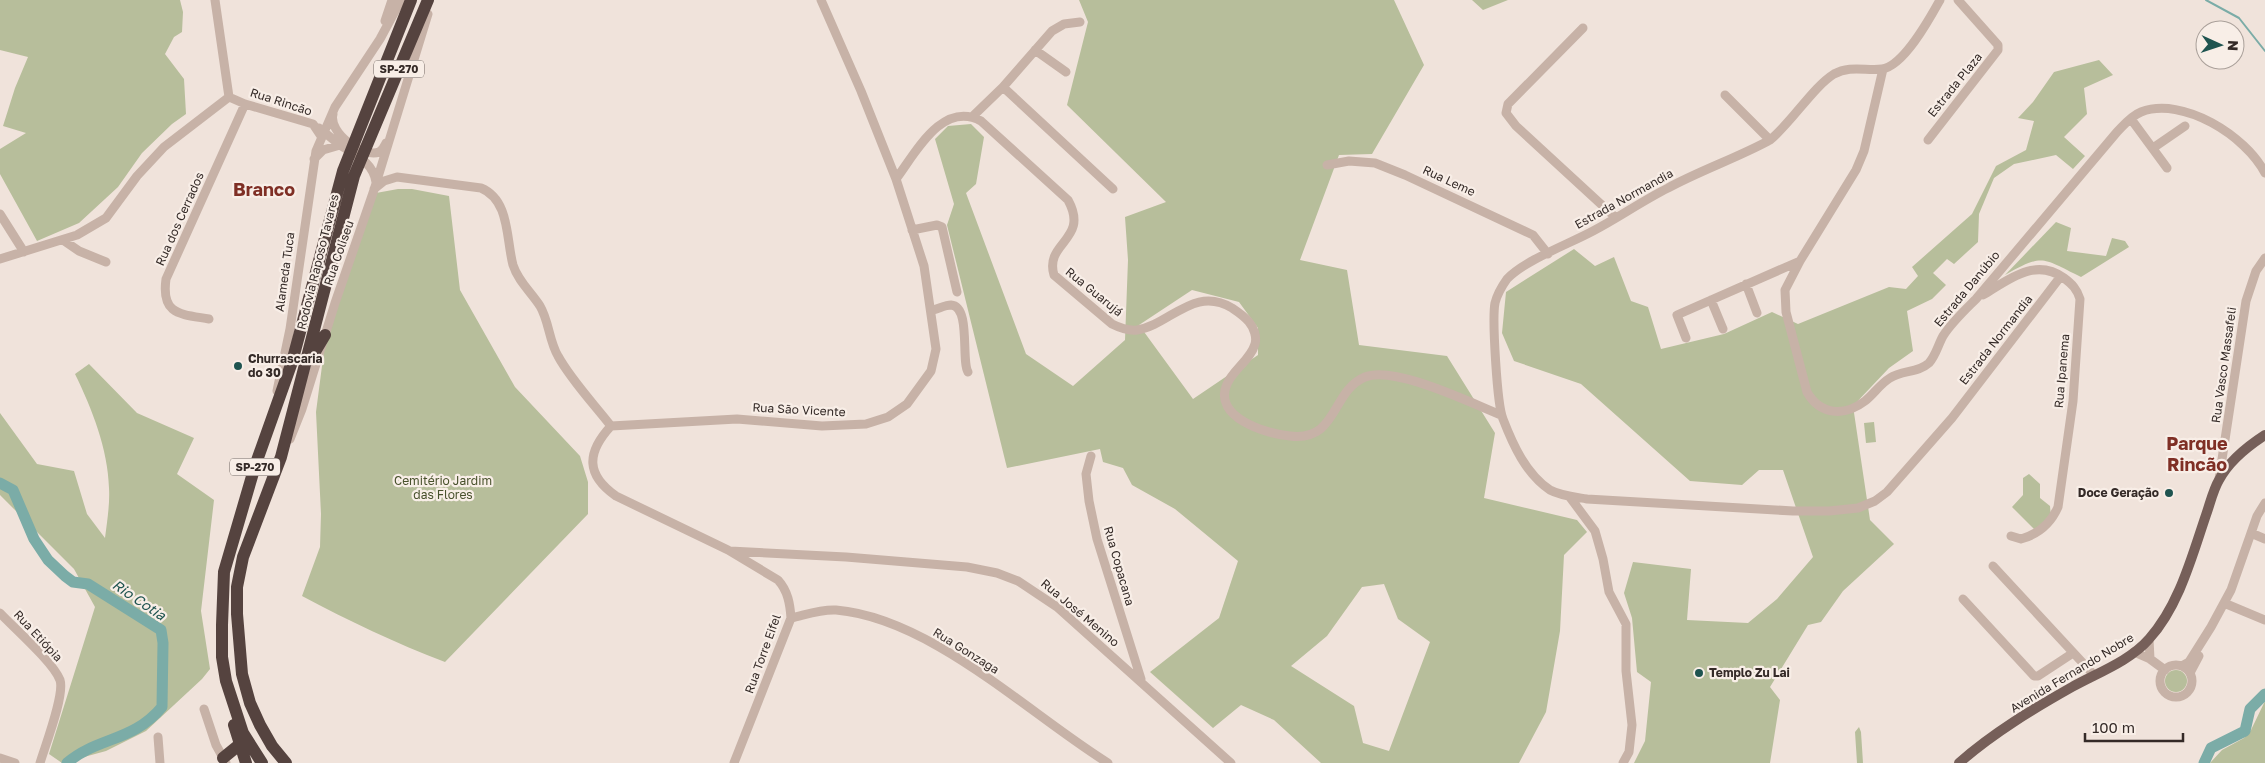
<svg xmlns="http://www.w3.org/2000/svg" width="2265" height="763" viewBox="0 0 2265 763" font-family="'Golos Text',sans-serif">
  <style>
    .green { fill: #b7be9b; fill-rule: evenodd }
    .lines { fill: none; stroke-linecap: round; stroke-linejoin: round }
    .stream { stroke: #7baca7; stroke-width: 2 }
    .river { stroke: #7baca7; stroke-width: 11 }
    .minor { stroke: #c7b2a7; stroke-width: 9 }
    .major { stroke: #765f59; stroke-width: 10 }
    .highway { stroke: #55433f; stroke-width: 12 }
    .poi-dot { fill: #1f5450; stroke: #f8eee7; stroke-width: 2 }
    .labels { text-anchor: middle; stroke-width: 4.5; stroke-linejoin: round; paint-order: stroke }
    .shield { fill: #f8eee7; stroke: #6f6561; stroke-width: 1 }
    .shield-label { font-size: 11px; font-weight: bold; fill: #342a27 }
    .street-label { font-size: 12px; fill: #342a27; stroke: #f8eee7 }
    .poi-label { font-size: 12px; font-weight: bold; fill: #342a27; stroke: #f8eee7; text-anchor: start }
    .park-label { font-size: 12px; fill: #48512c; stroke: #f8eee7 }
    .water-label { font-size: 14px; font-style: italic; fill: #1f5450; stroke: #f8eee7 }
    .district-label { font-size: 18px; font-weight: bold; fill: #7f2f25; stroke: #f8eee7 }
  </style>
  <rect width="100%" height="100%" fill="#f0e3db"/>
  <path class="green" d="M 0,0 L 180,0 L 183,12 L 182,32 L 174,37 L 165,54 L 184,79 L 186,114 L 172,124 L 142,153 L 118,187 L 79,223 L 37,241 L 0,174 L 0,149 L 26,133 L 3,126 L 15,88 L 28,57 L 0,50 Z
    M 1079,0 L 1394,0 L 1424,65 L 1372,154 L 1339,155 L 1300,260 L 1347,270 L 1359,345 L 1447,356 L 1495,433 L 1484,498 L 1577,520 L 1587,532 L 1564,555 L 1560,631 L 1546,712 L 1519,763 L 1321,763 L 1274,720 L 1241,705 L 1213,728 L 1150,672 L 1219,618 L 1238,561 L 1175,509 L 1132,485 L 1123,468 L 1103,462 L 1100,449 L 1007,468 L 947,225 L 954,204 L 935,139 L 948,126 L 971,124 L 984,137 L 976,184 L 966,193 L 1026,354 L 1073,386 L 1125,340 L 1128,260 L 1125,217 L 1166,202 L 1067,105 L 1088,22 ZM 1192,290 L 1239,302 L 1258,328 L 1258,355 L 1193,399 L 1139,325 ZM 1384,584 L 1398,619 L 1430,642 L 1389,751 L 1363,743 L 1354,706 L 1291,666 L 1327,636 L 1362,587 Z
    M 1472,0 L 1508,0 L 1483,10 Z
    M 2099,60 L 2113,75 L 2084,88 L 2087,114 L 2064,137 L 2085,156 L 2073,169 L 2056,155 L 2014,164 L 1994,178 L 1979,214 L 1978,242 L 1954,264 L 1947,259 L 1933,273 L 1946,285 L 1932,299 L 1907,311 L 1913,351 L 1889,368 L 1853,406 L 1870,520 L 1894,544 L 1843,591 L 1821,622 L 1808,625 L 1770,687 L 1780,700 L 1770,763 L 1634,763 L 1645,741 L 1651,682 L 1637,672 L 1632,618 L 1624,593 L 1633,562 L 1691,569 L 1687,620 L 1748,623 L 1777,599 L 1813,557 L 1783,470 L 1759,470 L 1742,485 L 1690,481 L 1581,384 L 1514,361 L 1502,333 L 1506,292 L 1574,249 L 1595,266 L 1614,257 L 1631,301 L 1648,307 L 1661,349 L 1724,334 L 1772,312 L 1798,324 L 1889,287 L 1906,289 L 1918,276 L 1912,267 L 1972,214 L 1996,166 L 2026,150 L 2034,121 L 2018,118 L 2033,102 L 2054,72 Z
    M 398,189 L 412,189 L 449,196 L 460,290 L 515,387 L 580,456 L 588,482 L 588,514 L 445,662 C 395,643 349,621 302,596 L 320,547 L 321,514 L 316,412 L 325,343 L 376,193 Z
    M 2056,222 L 2071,228 L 2067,251 L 2106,256 L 2112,238 L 2125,241 L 2129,247 L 2081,277 C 2042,258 2044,253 2005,275 Z
    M 89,364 L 137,413 L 194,438 L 177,474 L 214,500 L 201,611 L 210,669 L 202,679 L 146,731 L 106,751 L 62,763 L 49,754 L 95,607 L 74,569 L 0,495 L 0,413 L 37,464 L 74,471 L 87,514 L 105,538 C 107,522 110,504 109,488 C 108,449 92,409 75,374 Z
    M 1874,422 L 1876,442 L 1866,443 L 1864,423 Z
    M 2029,474 L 2040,484 L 2040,498 L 2050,506 L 2051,517 L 2035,530 L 2012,507 L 2023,495 L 2023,478 Z
    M2165 681a11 11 0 1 1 22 0a11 11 0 1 1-22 0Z
    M 2265,701 L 2265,763 L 2210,763 L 2222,750 L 2244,738 L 2251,730 Z
    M 1859,727 L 1861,732 L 1863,763 L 1857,763 L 1855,732 Z"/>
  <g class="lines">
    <path class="stream" d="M 2206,0 L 2239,18 L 2265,51"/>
    <path class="river" d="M 0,483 L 13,490 L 34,539 L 48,560 L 65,576 L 73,582 L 88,584 L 161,630 L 163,643 L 162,707 C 133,742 97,737 67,763
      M 2204,763 L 2211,748 L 2245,731 L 2250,709 L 2265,694"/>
    <path class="minor" d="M 215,0 L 229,97
      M 1940,0 C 1930,18 1904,66 1882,69 C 1866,71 1850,65 1834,74 C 1813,87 1792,122 1770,140 C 1737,158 1701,170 1668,188 C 1642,201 1618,218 1593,231 C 1569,244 1525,260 1507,279 C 1502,286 1497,295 1495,303 C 1492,318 1497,405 1503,419 C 1513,445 1526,474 1550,490 C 1561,496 1575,497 1587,499 L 1793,511 L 1829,511 L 1858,508 L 1875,501 L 1887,492 L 1952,418 L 2061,276
      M 385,21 L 392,0
      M 1583,28 L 1508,104 L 1506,113 L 1516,126 L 1616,218
      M 1035,50 L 1066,72
      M 1883,69 L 1864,151 L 1856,170 L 1800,261 L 1785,290 L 1786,312 L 1807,392 C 1820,415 1844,417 1865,401 C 1874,394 1880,384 1890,378 C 1902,370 1918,373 1929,363 C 1936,355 1938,345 1943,336 C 1952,322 1964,311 1976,299 L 2117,132 C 2124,125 2131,116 2141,112 C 2183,96 2246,136 2265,173
      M 1003,87 L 1113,189
      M 1725,95 L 1770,140
      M 229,97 L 245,104 L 313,124 L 321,136
      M 333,114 C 328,133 363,158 379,152 C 383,150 384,147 386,143
      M 973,116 L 1003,87 L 1052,31 L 1064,24 L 1080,22
      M 2131,119 L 2167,168
      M 319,128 L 340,145
      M 1928,140 L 1998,50 L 1998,45 L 1958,0
      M 2153,148 L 2185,126
      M 314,159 L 323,150 L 340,145 C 355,155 373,162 376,182
      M 1327,165 L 1349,161 L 1375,163 L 1405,175 L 1533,235 L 1548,254
      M 896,179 C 915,154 942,100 981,121 L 1068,200 C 1090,240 1044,242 1054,275 L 1112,324 C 1120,328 1128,331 1137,330 C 1170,325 1194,285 1232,308 C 1238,312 1245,317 1249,322 C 1254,328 1257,337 1255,344 C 1251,359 1233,370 1227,384 C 1212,417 1266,434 1290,436 C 1338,442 1331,391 1365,377 C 1394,365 1471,403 1501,415
      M 374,189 L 384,181 L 397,177 L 481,188 C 510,200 506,239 513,265 C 518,281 531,292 540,306 C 549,321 549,341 558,356 C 571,380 594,404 611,426
      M 0,214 L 24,252
      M 912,230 L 937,225 L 942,227 L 957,292
      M 63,240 L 79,251 L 106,262
      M 0,259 L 77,235 L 106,218 L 137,176 L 164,147 L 229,97
      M 1746,284 L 1757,313
      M 1983,295 C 2008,280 2035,257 2064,278 C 2072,284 2077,289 2080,299 L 2073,401 L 2058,507 C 2051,523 2039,534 2021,539 L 2011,536
      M 1711,300 L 1723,329
      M 932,310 C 938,309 945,305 951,305 C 971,306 961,361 968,372
      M 209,319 C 180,314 161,315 166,279 L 245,104
      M 1686,338 L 1677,315 L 1800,261
      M 277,391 L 290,329 L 316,151 L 335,107 L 380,39 L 401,0
      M 290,439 L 302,409 L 335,303 L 374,190 L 428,14
      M 1091,456 L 1086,474 L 1089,501 L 1097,539 L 1141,679
      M 2219,479 L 2246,301 L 2256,271 L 2265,258
      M 1569,496 L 1595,531 L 1603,559 L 1609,592 L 1626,624 L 1626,671 L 1632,725 L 1629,752 L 1623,763
      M 2251,533 L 2265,539
      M 730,551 L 846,557 L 967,567 L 997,573 L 1018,581 L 1057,607 L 1231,763
      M 1993,566 L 2094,675
      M 1963,599 L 2034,676 L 2038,676 L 2073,653
      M 2224,603 L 2265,620
      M 0,613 C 15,629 53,662 60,680 C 65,695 45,746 40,763
      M 791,618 C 805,615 821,609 836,610 C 931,618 1029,714 1108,763
      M 2149,639 L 2150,659
      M 2134,652 L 2150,659 L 2165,670
      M2160 681a16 16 0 1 1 32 0a16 16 0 1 1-32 0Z
      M 2182,666 L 2189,662 L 2211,627 L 2231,590 L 2257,516 L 2265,503
      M 2190,673 L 2199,656
      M 204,709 L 216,745 L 226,763
      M 158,737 L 160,763
      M 0,758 L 15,763
      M 734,763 L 791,618 C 790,604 788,591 778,580 L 728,550 L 616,496 C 586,475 586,453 611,426 L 737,419 L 822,426 L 866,424 L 888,417 L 907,404 L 931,371 L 936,349 L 924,266 L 896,179 L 861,91 L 821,0"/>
    <path class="major" d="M 1959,763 C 1993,733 2033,709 2072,687 C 2097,673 2130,661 2149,639 C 2179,606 2192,556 2206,515 C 2210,504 2213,490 2219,480 C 2229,461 2248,446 2265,435"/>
    <path class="highway" d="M 313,355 L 325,335
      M 234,725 L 246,763
      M 223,758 L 239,745
      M 262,763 L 243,733 L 226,681 L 222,657 L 222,625 L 224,572 L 255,466 L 292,362 L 343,171 L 411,0
      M 286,763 L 272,746 L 260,725 L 250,703 L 242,674 L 237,614 L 237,587 L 243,557 L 281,457 L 354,176 L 428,0"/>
  </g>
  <g class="poi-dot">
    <circle cx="238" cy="366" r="5"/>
    <circle cx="2169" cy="493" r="5"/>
    <circle cx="1699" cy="673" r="5"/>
  </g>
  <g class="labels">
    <g class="shield">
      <rect x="374" y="60.5" width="50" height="17" rx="4"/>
      <rect x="230" y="458.5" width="50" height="17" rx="4"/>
    </g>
    <g class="shield-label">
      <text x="399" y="73">SP-270</text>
      <text x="255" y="471">SP-270</text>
    </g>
    <g class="street-label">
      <text transform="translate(1955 85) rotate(-51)" y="4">Estrada Plaza</text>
      <text transform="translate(281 102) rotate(18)" y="4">Rua Rincão</text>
      <text transform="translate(1449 181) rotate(25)" y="4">Rua Leme</text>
      <text transform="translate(1624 199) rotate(-29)" y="4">Estrada Normandia</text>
      <text transform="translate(180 219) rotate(-66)" y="4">Rua dos Cerrados</text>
      <text transform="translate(339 253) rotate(-71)" y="4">Rua Coliseu</text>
      <text transform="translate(318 262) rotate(-76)" y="4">Rodovia Raposo Tavares</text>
      <text transform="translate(285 272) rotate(-82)" y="4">Alameda Tuca</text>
      <text transform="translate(1967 289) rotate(-50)" y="4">Estrada Danúbio</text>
      <text transform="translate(1094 292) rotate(39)" y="4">Rua Guarujá</text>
      <text transform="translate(1996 340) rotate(-52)" y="4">Estrada Normandia</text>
      <text transform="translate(2224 365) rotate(-82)" y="4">Rua Vasco Massafeli</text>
      <text transform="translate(2062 371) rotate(-85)" y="4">Rua Ipanema</text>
      <text transform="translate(799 410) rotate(3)" y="4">Rua São Vicente</text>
      <text transform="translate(1119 566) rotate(74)" y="4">Rua Copacana</text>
      <text transform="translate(1080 613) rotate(40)" y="4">Rua José Menino</text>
      <text transform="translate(38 636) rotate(47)" y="4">Rua Etiópia</text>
      <text transform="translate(966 651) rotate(32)" y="4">Rua Gonzaga</text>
      <text transform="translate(763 654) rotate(-70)" y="4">Rua Torre Eifel</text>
      <text transform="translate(2072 673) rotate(-31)" y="4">Avenida Fernando Nobre</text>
    </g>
    <g class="poi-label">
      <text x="248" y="363">Churrascaria<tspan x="248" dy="14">do 30</tspan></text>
      <text x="2159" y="497" text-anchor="end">Doce Geração</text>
      <text x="1709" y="677">Templo Zu Lai</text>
    </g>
    <g class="park-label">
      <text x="443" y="485">Cemitério Jardim<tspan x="443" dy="14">das Flores</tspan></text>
    </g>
    <g class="water-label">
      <text transform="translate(139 600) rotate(34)" y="5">Rio Cotia</text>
    </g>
    <g class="district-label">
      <text x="264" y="196">Branco</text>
      <text x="2197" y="450">Parque<tspan x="2197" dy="21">Rincão</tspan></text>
    </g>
  </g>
  <g transform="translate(2220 45) rotate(93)"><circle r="24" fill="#f8eee7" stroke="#aaa09a"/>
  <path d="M0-4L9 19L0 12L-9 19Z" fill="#1f5450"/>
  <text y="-8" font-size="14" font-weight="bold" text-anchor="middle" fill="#342a27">N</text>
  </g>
  <path d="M2085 733v8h98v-8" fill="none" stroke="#342a27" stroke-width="2.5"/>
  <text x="2092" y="733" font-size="15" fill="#342a27" stroke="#f8eee7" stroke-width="4" paint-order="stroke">100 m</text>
</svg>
